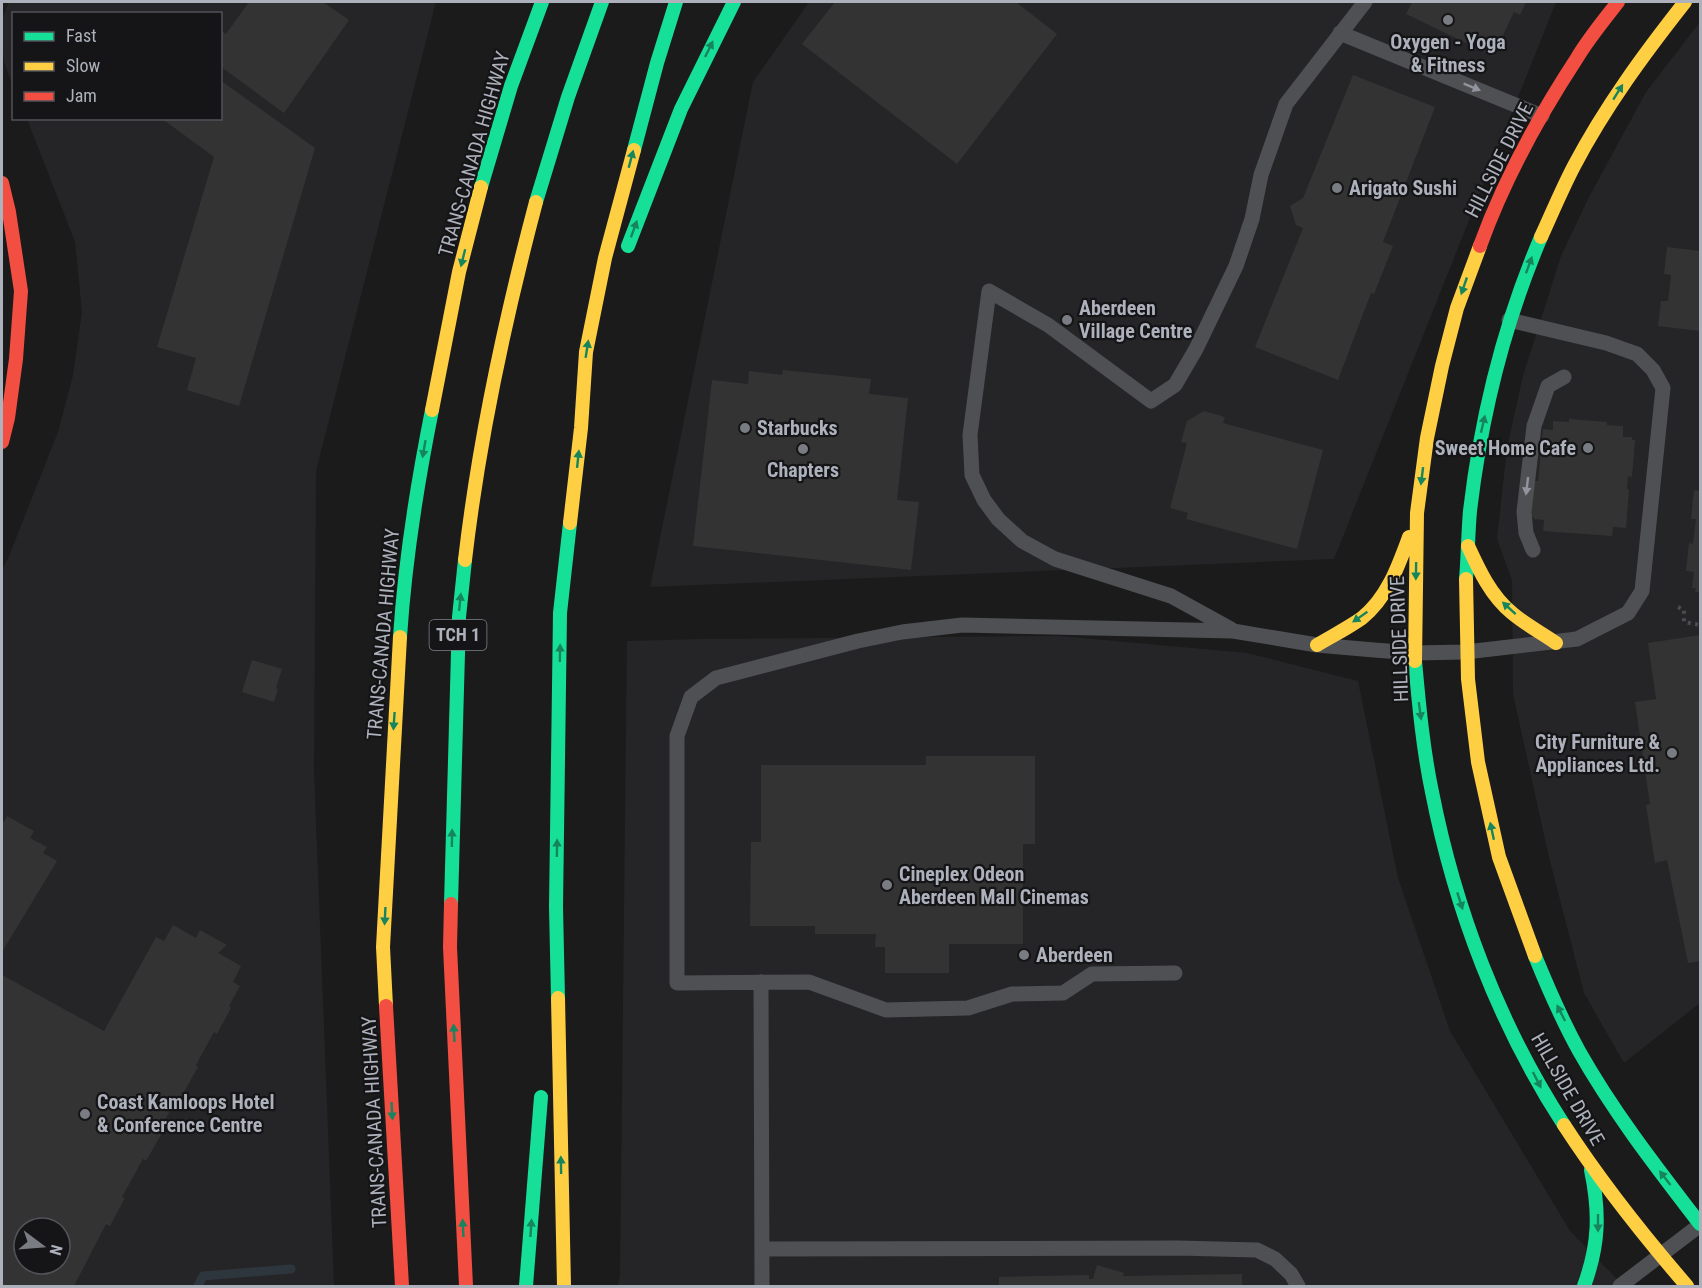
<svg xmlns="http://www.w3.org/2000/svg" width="1702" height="1288" viewBox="0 0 1702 1288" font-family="'Roboto Condensed',sans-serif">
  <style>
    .built { fill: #252527; fill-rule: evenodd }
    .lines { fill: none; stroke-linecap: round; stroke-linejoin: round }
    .stream { stroke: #2e363d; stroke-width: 9 }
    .building { fill: #333; fill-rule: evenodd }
    .path { stroke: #4b4c4f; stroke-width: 4; stroke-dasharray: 3 4.5; stroke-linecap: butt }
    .lane { stroke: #4f5054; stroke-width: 15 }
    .fast { stroke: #16e098; stroke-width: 14 }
    .slow { stroke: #ffcf43; stroke-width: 14 }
    .jam { stroke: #f24e42; stroke-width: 14 }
    .oneway { fill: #16855e }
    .oneway2 { fill: #91949c }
    .poi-dot { fill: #7a7c83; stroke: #151517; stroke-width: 2 }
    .labels { text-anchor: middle; stroke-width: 4.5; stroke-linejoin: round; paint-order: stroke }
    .shield { fill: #151517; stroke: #7f828a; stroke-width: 1.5 }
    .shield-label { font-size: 18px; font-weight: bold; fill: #adb1bb }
    .poi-label { font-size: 20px; font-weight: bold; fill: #adb1bb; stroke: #151517; text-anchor: start }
    .street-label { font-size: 20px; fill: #adb1bb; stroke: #151517 }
  </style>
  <rect width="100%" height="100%" fill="#1b1b1b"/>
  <path class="built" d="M 9,2 L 436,2 L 316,471 L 314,771 L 334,1286 L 2,1286 L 2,570 L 9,556 L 58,432 L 73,375 L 82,312 L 75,242 L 27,119 L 220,118 L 220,14 L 14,14 L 13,86 L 4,62 L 2,44 L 2,19 ZM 24,1228 L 60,1228 L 60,1264 L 24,1264 Z
    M 809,2 L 1556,2 L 1334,559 L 650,587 L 753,82 Z
    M 1700,22 L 1700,1003 L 1624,1063 L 1584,993 L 1548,853 L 1513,694 L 1512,580 L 1497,539 L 1507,448 L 1523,376 L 1561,256 L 1589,197 L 1646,92 Z
    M 1059,636 L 1247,653 L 1358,681 L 1398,878 L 1450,1031 L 1570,1231 L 1624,1286 L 618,1286 L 620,1274 L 627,641 L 700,639 Z"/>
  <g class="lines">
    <path class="stream" d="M 198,1286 L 203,1276 L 291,1269"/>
  </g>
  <path class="building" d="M 249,2 L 323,2 L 349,20 L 284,113 L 220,66 L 220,30 L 226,34 Z
    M 835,2 L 1016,2 L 1057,34 L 957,164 L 802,44 Z
    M 1412,2 L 1526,2 L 1520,15 L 1514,12 L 1493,56 L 1406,14 Z
    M 1353,75 L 1435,107 L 1383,242 L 1393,246 L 1374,294 L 1371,293 L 1338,380 L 1255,347 L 1303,228 L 1296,225 L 1290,206 L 1303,198 Z
    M 220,80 L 315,148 L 239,406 L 187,390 L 196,358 L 157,347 L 214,157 L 161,118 L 220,118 Z
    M 1667,247 L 1700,251 L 1700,331 L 1658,326 L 1661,301 L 1668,301 L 1671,275 L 1664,274 Z
    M 783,370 L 871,379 L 869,394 L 908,398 L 897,500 L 919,502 L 911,570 L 693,546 L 712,380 L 748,384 L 749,371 L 782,375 Z
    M 1204,411 L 1225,417 L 1223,423 L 1323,450 L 1297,549 L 1186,519 L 1188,513 L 1170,508 L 1187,443 L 1181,442 L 1187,421 Z
    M 1569,419 L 1607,422 L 1607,425 L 1623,426 L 1623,437 L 1632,437 L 1632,440 L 1635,440 L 1632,477 L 1628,476 L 1627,489 L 1629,490 L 1626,528 L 1613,527 L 1612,536 L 1543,531 L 1544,520 L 1533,519 L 1534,517 L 1531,517 L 1534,481 L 1538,481 L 1543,429 L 1553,430 L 1553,421 L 1569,422 Z
    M 1694,490 L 1700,491 L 1700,592 L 1695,592 L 1696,588 L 1692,588 L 1694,572 L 1686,571 L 1689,543 L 1693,544 L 1696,519 L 1691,519 Z
    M 1700,635 L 1700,961 L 1688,963 L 1667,860 L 1655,863 L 1646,805 L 1650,804 L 1635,702 L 1656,699 L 1648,643 Z
    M 252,660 L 282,669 L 276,688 L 278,689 L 274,702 L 242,692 Z
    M 926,756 L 1035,756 L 1035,844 L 1023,844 L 1023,944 L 949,944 L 949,973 L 885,973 L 885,947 L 875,947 L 876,934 L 815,934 L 815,926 L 750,926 L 751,842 L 761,842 L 761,765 L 926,765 Z
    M 7,816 L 34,831 L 30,838 L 47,847 L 43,853 L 57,861 L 2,952 L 2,823 L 3,823 Z
    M 173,925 L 196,938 L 200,930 L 227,945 L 218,953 L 241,966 L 233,982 L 240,986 L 229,1006 L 231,1008 L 217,1034 L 214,1032 L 196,1065 L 198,1067 L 181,1097 L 178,1096 L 159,1131 L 162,1133 L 146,1161 L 143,1159 L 122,1197 L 125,1198 L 110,1226 L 106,1224 L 74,1286 L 2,1286 L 2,975 L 104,1031 L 156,937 L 164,941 ZM 24,1228 L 60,1228 L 60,1264 L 24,1264 Z
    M 1097,1265 L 1124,1273 L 1123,1276 L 1242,1274 L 1242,1286 L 999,1286 L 999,1277 L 1089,1275 L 1089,1279 L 1093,1279 Z"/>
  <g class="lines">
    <path class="path" d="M 1678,607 L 1684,610 L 1684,622 L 1700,625"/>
    <path class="lane" d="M 1340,33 L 1542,116
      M 1533,550 L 1526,533 L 1524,512 L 1534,426 L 1548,386 L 1564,377
      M 1231,629 L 1171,596 L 1055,559 L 1022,541 L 998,519 L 984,500 L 972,475 L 970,435 L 989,291 L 1048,325 L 1151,401 L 1175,385 L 1196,349 L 1236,266 L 1252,219 L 1261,175 L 1286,104 L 1365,2
      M 1175,973 L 1092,974 L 1063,993 L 1012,994 L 968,1008 L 886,1010 L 809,982 L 677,983 L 677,736 L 691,697 L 716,678 L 858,641 L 902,632 L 962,625 L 1233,631 L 1317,645 L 1374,650 L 1414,653 L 1466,652 L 1577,639 L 1628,613 L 1642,591 L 1663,388 L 1653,370 L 1637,354 L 1606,343 L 1509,320
      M 761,982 L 762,1286
      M 762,1249 L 1178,1248 L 1257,1250 L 1275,1259 L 1291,1274 L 1298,1286
      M 1620,1286 L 1700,1225"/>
    <path class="fast" d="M 634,150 L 657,63 L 676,2
      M 481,187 L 511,86 L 542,2
      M 536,202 L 568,97 L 602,2
      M 628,246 L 681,109 L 734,2
      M 1466,579 C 1468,557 1468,533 1470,511 C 1481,417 1504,324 1541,237
      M 400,637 C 405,560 417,485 432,410
      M 1415,661 C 1419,705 1423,749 1432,792 C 1455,909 1499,1025 1564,1125
      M 451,904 L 459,617 L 465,560
      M 1535,956 C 1548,988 1562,1020 1579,1051 C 1614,1113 1657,1168 1700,1224
      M 558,998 L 556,907 L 560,613 L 570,523
      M 526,1286 L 541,1097
      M 1584,1286 C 1599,1245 1600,1213 1591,1170"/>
    <path class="slow" d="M 1541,237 C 1552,213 1562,189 1574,166 C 1605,107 1644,54 1685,2
      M 432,410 L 459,272 L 481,187
      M 570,523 L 581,428 L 586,352 L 605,258 L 634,150
      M 1468,546 C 1479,570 1491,596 1512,613 C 1526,625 1542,633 1556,643
      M 465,560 C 479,439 505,319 536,202
      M 1466,579 L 1468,679 L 1478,762 L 1499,857 L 1535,956
      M 1317,645 C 1332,636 1348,628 1362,618 C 1387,598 1398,567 1409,537
      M 1415,661 L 1417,513 L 1427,438 L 1442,366 L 1457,308 L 1480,246
      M 558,998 L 564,1286
      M 386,1006 L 383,947 L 400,637
      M 1564,1125 C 1601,1182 1643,1235 1687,1286"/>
    <path class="jam" d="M 2,183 L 9,212 L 21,291 L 16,359 L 8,418 L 2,442
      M 1480,246 C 1504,180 1539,116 1577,58 C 1589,38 1604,20 1618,2
      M 451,904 L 450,947 L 466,1286
      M 386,1006 L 402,1286"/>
  </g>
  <defs><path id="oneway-solid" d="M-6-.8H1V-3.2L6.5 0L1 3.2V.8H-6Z" transform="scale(1.5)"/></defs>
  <g class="oneway">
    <use href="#oneway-solid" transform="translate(709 49) rotate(-64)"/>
    <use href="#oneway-solid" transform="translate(1618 92) rotate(-58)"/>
    <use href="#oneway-solid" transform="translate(631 159) rotate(-75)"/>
    <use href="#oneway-solid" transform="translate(634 229) rotate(-70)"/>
    <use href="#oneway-solid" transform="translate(463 258) rotate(104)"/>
    <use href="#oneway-solid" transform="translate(1529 265) rotate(-70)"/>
    <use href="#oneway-solid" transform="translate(1464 286) rotate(109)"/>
    <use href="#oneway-solid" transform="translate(587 349) rotate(-81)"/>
    <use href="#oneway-solid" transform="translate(1483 424) rotate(-77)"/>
    <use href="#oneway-solid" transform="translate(424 449) rotate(100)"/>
    <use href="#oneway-solid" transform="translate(578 459) rotate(-84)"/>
    <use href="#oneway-solid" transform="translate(1422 476) rotate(97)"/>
    <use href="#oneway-solid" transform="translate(1416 571) rotate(91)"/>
    <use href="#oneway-solid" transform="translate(460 602) rotate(-84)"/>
    <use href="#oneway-solid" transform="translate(1509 608) rotate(-138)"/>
    <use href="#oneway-solid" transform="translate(1360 617) rotate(145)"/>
    <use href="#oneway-solid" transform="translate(560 653) rotate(-89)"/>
    <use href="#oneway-solid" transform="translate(1420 711) rotate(82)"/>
    <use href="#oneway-solid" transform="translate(394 721) rotate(94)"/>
    <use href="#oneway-solid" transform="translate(1492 831) rotate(-102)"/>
    <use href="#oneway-solid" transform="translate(452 838) rotate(-89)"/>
    <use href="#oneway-solid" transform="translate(557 848) rotate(-89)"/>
    <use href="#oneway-solid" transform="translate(1460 901) rotate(72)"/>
    <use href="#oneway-solid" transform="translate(385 916) rotate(93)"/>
    <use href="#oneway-solid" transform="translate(1561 1013) rotate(-117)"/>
    <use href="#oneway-solid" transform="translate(454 1033) rotate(-93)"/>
    <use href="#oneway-solid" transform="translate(1537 1080) rotate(63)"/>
    <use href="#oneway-solid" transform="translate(392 1111) rotate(87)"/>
    <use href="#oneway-solid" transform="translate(561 1165) rotate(-91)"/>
    <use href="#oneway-solid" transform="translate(1665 1178) rotate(-128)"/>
    <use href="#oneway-solid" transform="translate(1598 1223) rotate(90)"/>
    <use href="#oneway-solid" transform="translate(463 1228) rotate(-93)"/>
    <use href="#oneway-solid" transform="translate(531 1228) rotate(-86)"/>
  </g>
  <g class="oneway2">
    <use href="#oneway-solid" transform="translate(1472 87) rotate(22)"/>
    <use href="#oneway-solid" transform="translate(1527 486) rotate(97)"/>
  </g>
  <g class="poi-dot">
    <circle cx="1448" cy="20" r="6"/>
    <circle cx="1337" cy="188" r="6"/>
    <circle cx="1067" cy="320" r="6"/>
    <circle cx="745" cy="428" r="6"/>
    <circle cx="1588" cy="448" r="6"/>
    <circle cx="803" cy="449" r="6"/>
    <circle cx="1672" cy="753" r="6"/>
    <circle cx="887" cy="885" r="6"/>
    <circle cx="1024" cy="955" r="6"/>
    <circle cx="85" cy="1114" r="6"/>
  </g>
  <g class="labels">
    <rect class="shield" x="429.5" y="620" width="57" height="30" rx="4.5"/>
    <g class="shield-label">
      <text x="458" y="641">TCH 1</text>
    </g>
    <g class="poi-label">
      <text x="1448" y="49" text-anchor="middle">Oxygen - Yoga<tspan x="1448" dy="23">&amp; Fitness</tspan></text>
      <text x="1349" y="195">Arigato Sushi</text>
      <text x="1079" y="315">Aberdeen<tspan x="1079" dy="23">Village Centre</tspan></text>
      <text x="757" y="435">Starbucks</text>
      <text x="1576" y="455" text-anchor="end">Sweet Home Cafe</text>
      <text x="803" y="477" text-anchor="middle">Chapters</text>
      <text x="1660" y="749" text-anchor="end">City Furniture &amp;<tspan x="1660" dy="23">Appliances Ltd.</tspan></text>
      <text x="899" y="881">Cineplex Odeon<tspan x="899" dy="23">Aberdeen Mall Cinemas</tspan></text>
      <text x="1036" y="962">Aberdeen</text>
      <text x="97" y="1109">Coast Kamloops Hotel<tspan x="97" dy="23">&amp; Conference Centre</tspan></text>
    </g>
    <g class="street-label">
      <text transform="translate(474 154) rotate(-74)" y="7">TRANS-CANADA HIGHWAY</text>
      <text transform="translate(1499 160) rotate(-63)" y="7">HILLSIDE DRIVE</text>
      <text transform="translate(383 634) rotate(-85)" y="7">TRANS-CANADA HIGHWAY</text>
      <text transform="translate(1399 639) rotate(-92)" y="7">HILLSIDE DRIVE</text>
      <text transform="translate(1568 1089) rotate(60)" y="7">HILLSIDE DRIVE</text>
      <text transform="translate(374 1122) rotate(-93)" y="7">TRANS-CANADA HIGHWAY</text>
    </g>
  </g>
  <rect width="1702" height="1288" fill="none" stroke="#adb1bb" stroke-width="6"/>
  <rect x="12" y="12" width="210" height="108" fill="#151517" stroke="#525359" stroke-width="1.5"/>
  <rect x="24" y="32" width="30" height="9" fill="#16e098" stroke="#525359" stroke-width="1.5"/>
  <text x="66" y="42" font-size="18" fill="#adb1bb">Fast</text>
  <rect x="24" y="62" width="30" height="9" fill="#ffcf43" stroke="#525359" stroke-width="1.5"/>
  <text x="66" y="72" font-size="18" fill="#adb1bb">Slow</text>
  <rect x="24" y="92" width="30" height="9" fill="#f24e42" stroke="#525359" stroke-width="1.5"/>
  <text x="66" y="102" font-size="18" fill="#adb1bb">Jam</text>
  <g transform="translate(42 1246) rotate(106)"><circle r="28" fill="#151517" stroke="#525359" stroke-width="1.5"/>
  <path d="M0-4.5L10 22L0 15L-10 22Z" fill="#7a7c83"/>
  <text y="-9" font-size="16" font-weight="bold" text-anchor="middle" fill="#adb1bb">N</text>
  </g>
</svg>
